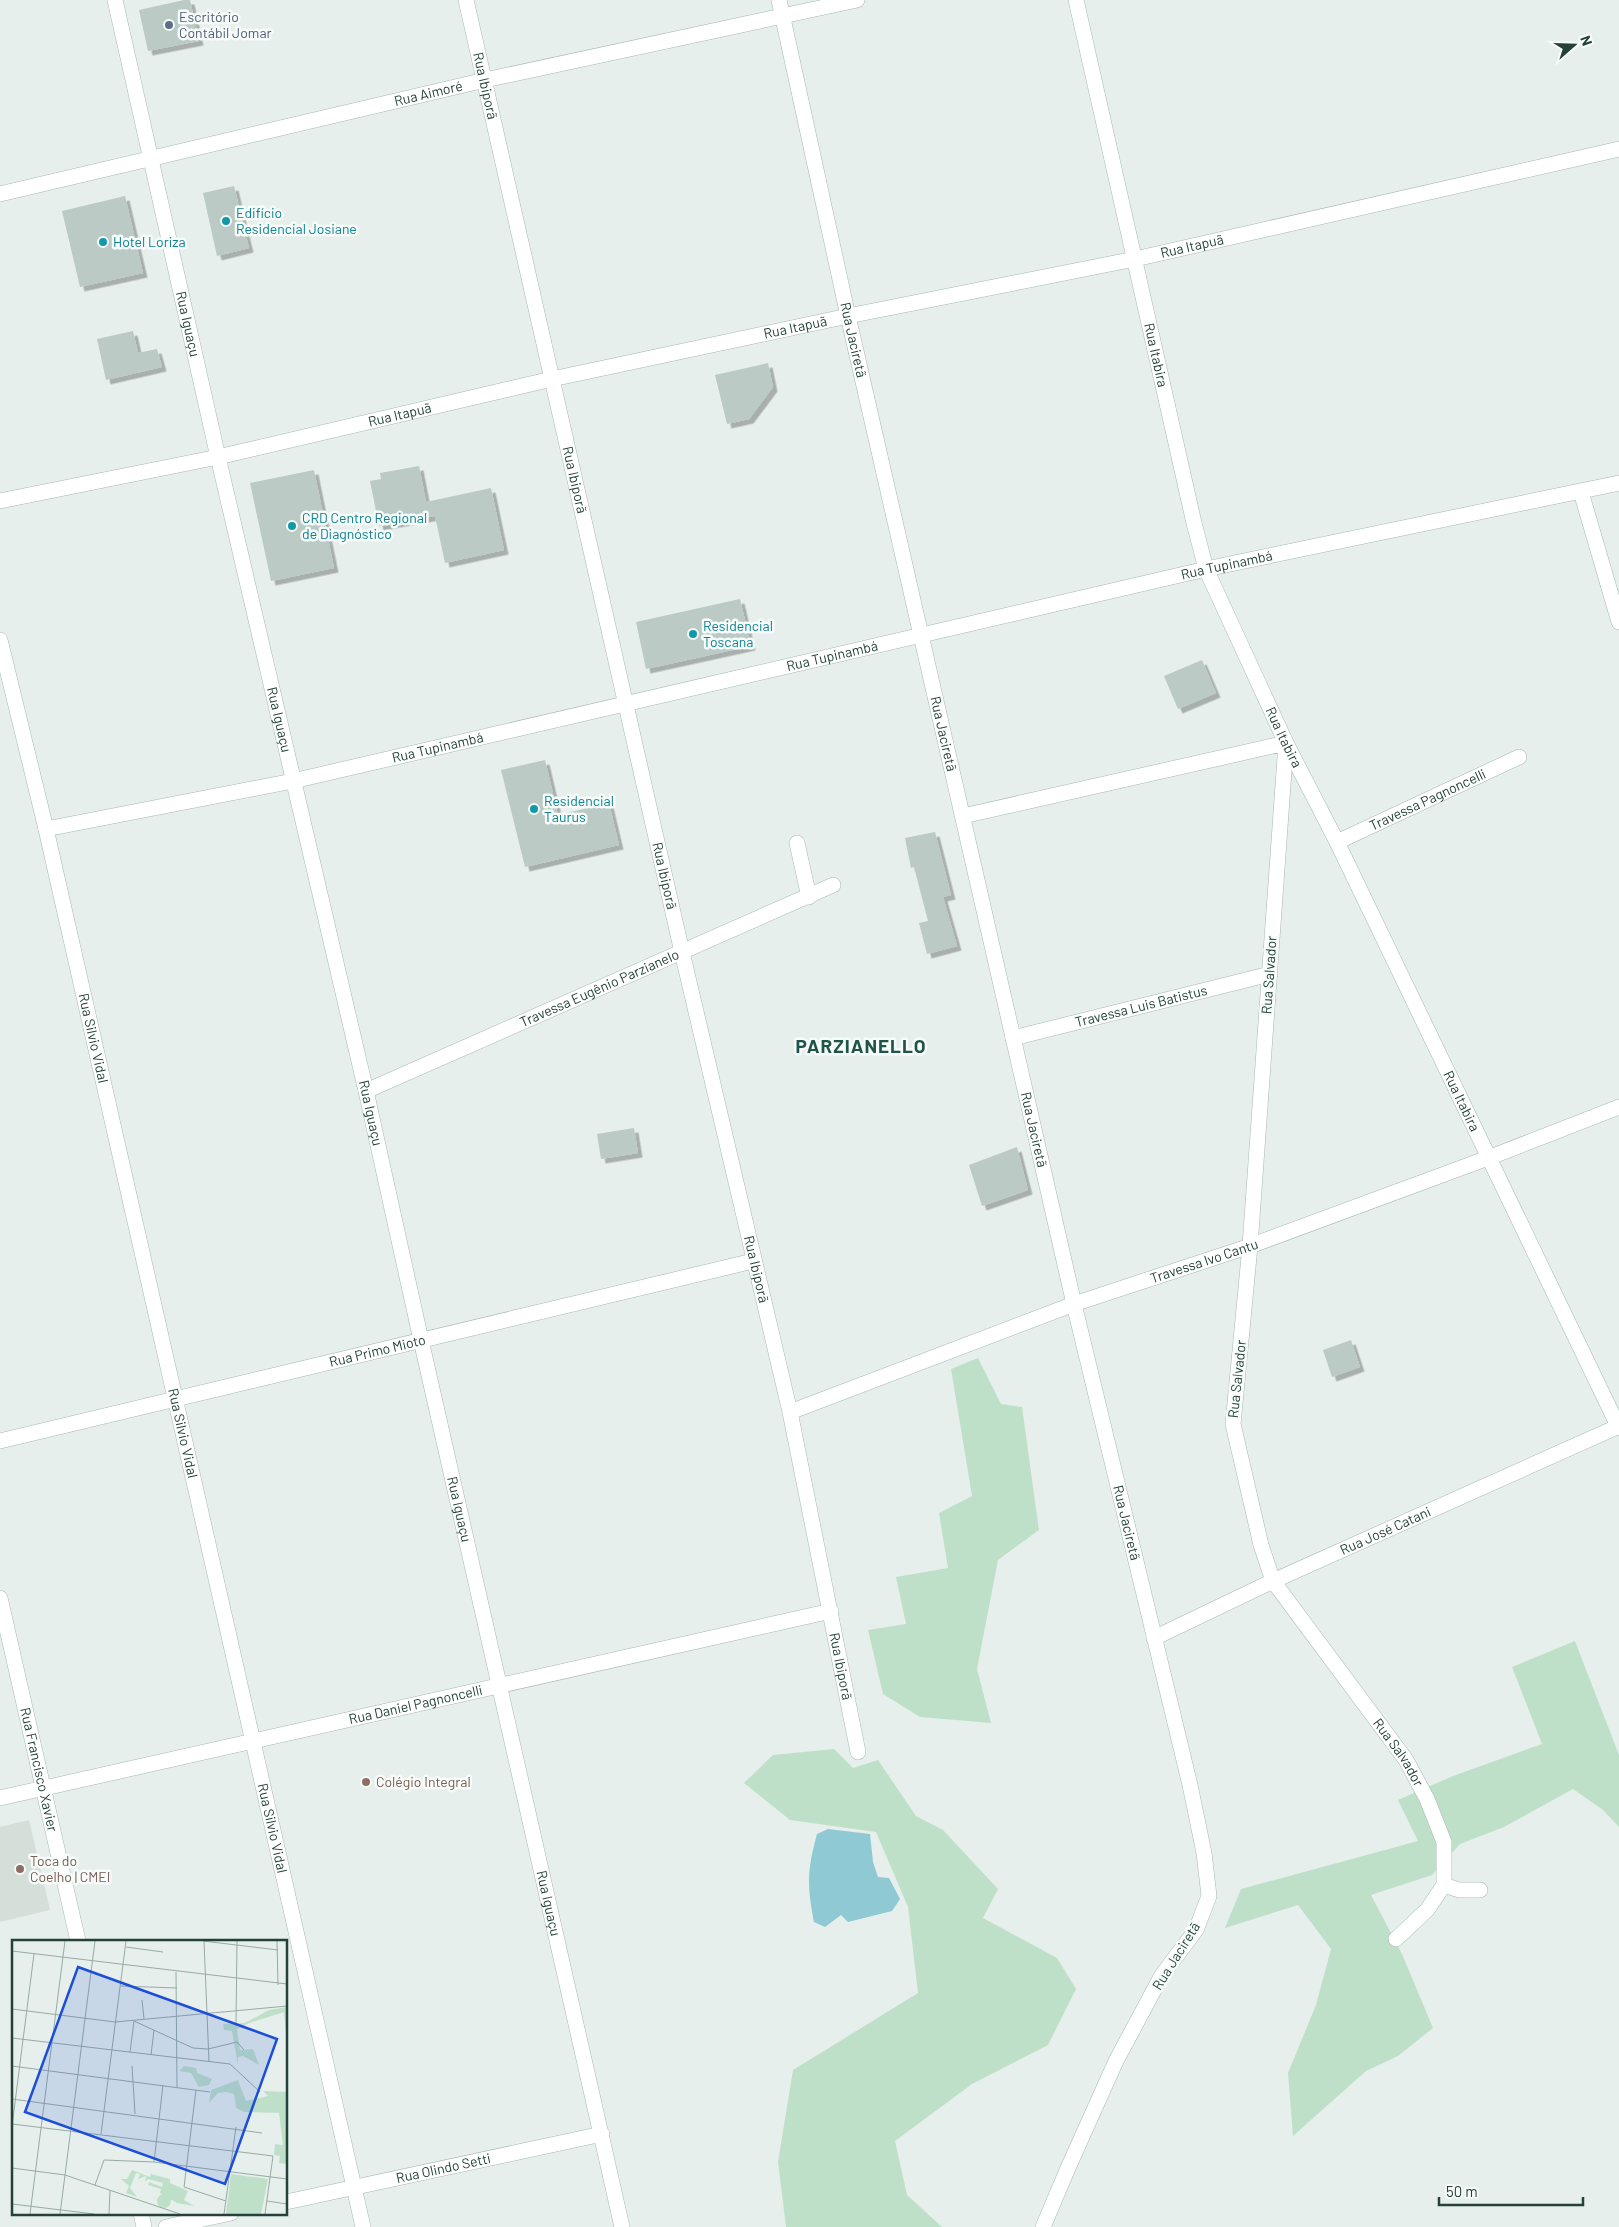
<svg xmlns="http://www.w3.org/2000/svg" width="1619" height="2227" viewBox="0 0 1619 2227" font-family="Barlow,sans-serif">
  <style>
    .built { fill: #d4dfda }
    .green { fill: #bfe0c8 }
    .water { fill: #8ec9d4 }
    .building { fill: #bbcac4; filter: url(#shadow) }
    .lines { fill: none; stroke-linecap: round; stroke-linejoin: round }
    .street-casing { stroke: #a8b8b2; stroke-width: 16 }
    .secondary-casing { stroke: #a4bbb3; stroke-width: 16 }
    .street { stroke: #fff; stroke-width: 15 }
    .secondary { stroke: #fff; stroke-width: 15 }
    .service-dot { fill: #5c6f8a; stroke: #f7fbf9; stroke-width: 2 }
    .culture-dot { fill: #0f9aa8; stroke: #f7fbf9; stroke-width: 2 }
    .education-dot { fill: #8d6e63; stroke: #f7fbf9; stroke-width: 2 }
    .labels { text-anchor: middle; stroke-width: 5; stroke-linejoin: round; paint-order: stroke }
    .service-label { font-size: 14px; fill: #4e5e75; stroke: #f7fbf9; text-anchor: start }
    .street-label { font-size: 14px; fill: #24423a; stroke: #f7fbf9 }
    .culture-label { font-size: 14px; fill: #0d838f; stroke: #f7fbf9; text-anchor: start }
    .education-label { font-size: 14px; fill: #785e54; stroke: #f7fbf9; text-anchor: start }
    .district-label { font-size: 19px; font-weight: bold; letter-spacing: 1px; fill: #1f5548; stroke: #f7fbf9 }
    .inset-road { fill: none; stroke: #98aaa4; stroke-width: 1 }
    .view { fill: #1d4ed8; fill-opacity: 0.15; stroke: #1d4ed8; stroke-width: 2.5 }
    .inset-edge { fill: none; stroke: #24423a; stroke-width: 2.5 }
  </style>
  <defs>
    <filter id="shadow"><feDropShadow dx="4.5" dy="4.5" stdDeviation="0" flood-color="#0004"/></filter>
  </defs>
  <rect width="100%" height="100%" fill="#e6efeb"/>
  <path class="built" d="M 29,1820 L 50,1910 L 0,1922 L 0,1827 Z"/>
  <path class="green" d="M 978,1358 L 1001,1404 L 1022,1407 L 1039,1530 L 998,1560 L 977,1669 L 991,1723 L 920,1717 L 883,1694 L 868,1630 L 906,1624 L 896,1577 L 948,1568 L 939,1513 L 972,1496 L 951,1369 Z
    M 1575,1641 L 1619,1755 L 1619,1827 L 1603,1810 L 1573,1789 L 1504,1827 L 1460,1844 L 1432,1875 L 1371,1895 L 1402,1954 L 1433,2028 L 1398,2056 L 1366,2071 L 1293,2136 L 1288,2073 L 1316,2005 L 1331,1949 L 1298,1905 L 1225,1928 L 1241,1889 L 1418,1841 L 1398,1800 L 1453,1776 L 1542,1744 L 1512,1667 Z
    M 834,1749 L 853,1768 L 878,1760 L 916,1816 L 943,1830 L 998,1889 L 983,1918 L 1057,1958 L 1076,1989 L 1048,2045 L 972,2084 L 895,2141 L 907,2195 L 942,2227 L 786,2227 L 778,2162 L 793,2070 L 918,1993 L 908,1907 L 876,1832 L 790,1820 L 744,1783 L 773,1755 Z"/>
  <path class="water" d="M 828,1829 L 870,1834 L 873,1862 L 878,1877 L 889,1878 L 900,1899 L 892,1911 L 848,1922 L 841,1915 L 825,1927 L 814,1922 C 807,1884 807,1871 817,1834 Z"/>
  <path class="building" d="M 184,0 L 190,0 L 199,41 L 148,51 L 139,10 Z
    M 234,186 L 249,248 L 217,256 L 203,193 Z
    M 125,196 L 143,273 L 80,287 L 62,211 Z
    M 133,331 L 138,353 L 157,349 L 162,367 L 106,380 L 97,339 Z
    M 768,363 L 773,387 L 749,419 L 727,424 L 715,375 Z
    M 419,466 L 426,502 L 491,488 L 504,550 L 445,563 L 435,516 L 379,526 L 370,481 L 381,479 L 380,473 Z
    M 314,470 L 334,568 L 271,581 L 250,483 Z
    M 740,599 L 751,646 L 646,669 L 636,622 Z
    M 1202,660 L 1216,693 L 1178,709 L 1164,676 Z
    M 545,760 L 558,815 L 609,803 L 619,845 L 525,867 L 501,770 Z
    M 935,832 L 951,895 L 943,897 L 957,946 L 927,954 L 919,923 L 928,921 L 914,867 L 911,868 L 905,838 Z
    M 634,1128 L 638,1153 L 601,1159 L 597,1134 Z
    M 1017,1147 L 1028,1190 L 982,1206 L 969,1165 Z
    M 1351,1340 L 1360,1367 L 1332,1377 L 1323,1350 Z"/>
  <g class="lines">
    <defs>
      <g id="street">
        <path id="s1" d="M 115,0 L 218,457 L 366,1091 L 421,1340 L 622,2227"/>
        <path id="s2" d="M 466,0 L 682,952 L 790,1412 L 858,1752"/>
        <path id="s3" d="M 779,0 L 848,316 L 1074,1304 L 1190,1785 L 1204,1853 L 1209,1896 L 1196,1930 L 1162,1975 L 1116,2061 L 1068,2168 L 1043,2227"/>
        <path id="s4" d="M 0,194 L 485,80 L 857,0"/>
        <path d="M 1581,492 L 1619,622"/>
        <path id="s5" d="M 0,501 L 218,457 L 552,379 L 848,316 L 1135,259 L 1619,149"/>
        <path id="s6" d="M 0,640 L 46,829 L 363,2227"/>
        <path id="s7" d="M 963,816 L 1286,743 L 1250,1246 L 1233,1424 L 1261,1545 L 1273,1581 L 1406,1760 L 1427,1799 L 1444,1842 L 1444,1885 L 1427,1910 L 1396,1939"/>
        <path id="s8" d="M 46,829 L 293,781 L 1206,569 L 1619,483"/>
        <path id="s9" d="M 1337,842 L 1519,757"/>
        <path d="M 797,843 L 809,897"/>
        <path id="s10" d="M 1013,1038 L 1270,974"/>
        <path id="s11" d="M 366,1091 L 833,885"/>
        <path id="s12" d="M 790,1412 L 1074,1304 L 1250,1246 L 1488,1158 L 1619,1107"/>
        <path id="s13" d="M 0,1441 L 753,1261"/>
        <path id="s14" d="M 0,1598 L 78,1941"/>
        <path id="s15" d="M 1154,1638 L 1273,1581 L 1619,1426"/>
        <path id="s16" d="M 0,1798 L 831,1611"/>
        <path d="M 1444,1885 L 1459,1890 L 1480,1890"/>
        <path id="s17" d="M 286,2202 L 602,2134"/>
        <path d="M 141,2213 L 144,2227"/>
        <path d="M 166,2227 L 231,2213"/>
      </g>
      <g id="secondary">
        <path id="s18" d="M 1076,0 L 1194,523 L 1206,569 L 1286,743 L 1337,842 L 1619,1428"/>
      </g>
    </defs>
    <use href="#street" class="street-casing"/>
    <use href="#secondary" class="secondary-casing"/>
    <use href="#street" class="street"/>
    <use href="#secondary" class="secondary"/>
  </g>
  <circle class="service-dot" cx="169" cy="25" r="5"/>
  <g class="culture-dot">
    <circle cx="226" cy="221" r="5"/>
    <circle cx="103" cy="242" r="5"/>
    <circle cx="292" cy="526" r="5"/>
    <circle cx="693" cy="634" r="5"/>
    <circle cx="534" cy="809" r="5"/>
  </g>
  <g class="education-dot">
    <circle cx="366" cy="1782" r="5"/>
    <circle cx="20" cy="1869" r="5"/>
  </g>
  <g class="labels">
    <g class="service-label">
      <text x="179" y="22">Escritório<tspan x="179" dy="16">Contábil Jomar</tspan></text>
    </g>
    <g class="street-label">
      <text dy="5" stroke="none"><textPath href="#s2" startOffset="88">Rua Ibiporã</textPath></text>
      <text dy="5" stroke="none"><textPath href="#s4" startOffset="440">Rua Aimoré</textPath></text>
      <text dy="5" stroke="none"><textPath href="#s5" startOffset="1219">Rua Itapuã</textPath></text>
      <text dy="5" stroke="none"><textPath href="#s1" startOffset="332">Rua Iguaçu</textPath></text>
      <text dy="5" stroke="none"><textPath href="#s5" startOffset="814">Rua Itapuã</textPath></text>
      <text dy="5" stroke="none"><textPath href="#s3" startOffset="348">Rua Jaciretã</textPath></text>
      <text dy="5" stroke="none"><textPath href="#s18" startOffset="364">Rua Itabira</textPath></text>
      <text dy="5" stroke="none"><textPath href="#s5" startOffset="409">Rua Itapuã</textPath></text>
      <text dy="5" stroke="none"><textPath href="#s2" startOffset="492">Rua Ibiporã</textPath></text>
      <text dy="5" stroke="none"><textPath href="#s8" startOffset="1210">Rua Tupinambá</textPath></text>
      <text dy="5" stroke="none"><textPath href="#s8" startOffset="805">Rua Tupinambá</textPath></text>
      <text dy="5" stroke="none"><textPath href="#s1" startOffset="738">Rua Iguaçu</textPath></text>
      <text dy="5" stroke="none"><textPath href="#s3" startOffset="752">Rua Jaciretã</textPath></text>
      <text dy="5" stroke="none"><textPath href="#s18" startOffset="769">Rua Itabira</textPath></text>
      <text dy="5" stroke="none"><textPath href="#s8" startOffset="400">Rua Tupinambá</textPath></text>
      <text dy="5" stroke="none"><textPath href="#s9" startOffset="100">Travessa Pagnoncelli</textPath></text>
      <text dy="5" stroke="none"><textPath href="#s2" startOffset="898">Rua Ibiporã</textPath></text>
      <text transform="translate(1269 975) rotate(-86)" y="5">Rua Salvador</text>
      <text dy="5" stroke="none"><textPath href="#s11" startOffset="255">Travessa Eugênio Parzianelo</textPath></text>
      <text dy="5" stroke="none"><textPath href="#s10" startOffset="132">Travessa Luis Batistus</textPath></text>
      <text dy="5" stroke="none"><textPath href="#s6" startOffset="409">Rua Silvio Vidal</textPath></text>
      <text dy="5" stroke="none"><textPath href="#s18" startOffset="1174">Rua Itabira</textPath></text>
      <text dy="5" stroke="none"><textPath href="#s1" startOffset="1142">Rua Iguaçu</textPath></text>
      <text dy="5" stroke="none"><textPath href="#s3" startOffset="1158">Rua Jaciretã</textPath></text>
      <text dy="5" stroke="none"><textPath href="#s12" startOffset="441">Travessa Ivo Cantu</textPath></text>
      <text dy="5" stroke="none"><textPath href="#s2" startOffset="1302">Rua Ibiporã</textPath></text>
      <text dy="5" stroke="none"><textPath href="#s13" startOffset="388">Rua Primo Mioto</textPath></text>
      <text transform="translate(1237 1379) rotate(-84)" y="5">Rua Salvador</text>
      <text dy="5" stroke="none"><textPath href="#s6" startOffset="814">Rua Silvio Vidal</textPath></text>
      <text dy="5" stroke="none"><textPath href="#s1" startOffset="1548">Rua Iguaçu</textPath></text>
      <text dy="5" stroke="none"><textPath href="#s3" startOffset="1562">Rua Jaciretã</textPath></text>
      <text dy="5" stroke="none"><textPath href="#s15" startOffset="255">Rua José Catani</textPath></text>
      <text dy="5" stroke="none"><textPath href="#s2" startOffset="1708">Rua Ibiporã</textPath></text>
      <text dy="5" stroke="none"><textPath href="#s16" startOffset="426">Rua Daniel Pagnoncelli</textPath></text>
      <text dy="5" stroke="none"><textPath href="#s7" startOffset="1389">Rua Salvador</textPath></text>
      <text dy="5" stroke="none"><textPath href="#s14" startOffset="176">Rua Francisco Xavier</textPath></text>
      <text dy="5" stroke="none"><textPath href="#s6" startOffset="1219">Rua Silvio Vidal</textPath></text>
      <text dy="5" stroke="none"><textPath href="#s1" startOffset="1952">Rua Iguaçu</textPath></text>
      <text transform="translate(1176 1956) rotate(-58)" y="5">Rua Jaciretã</text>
      <text dy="5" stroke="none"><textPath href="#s17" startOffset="161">Rua Olindo Setti</textPath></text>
    </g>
    <g class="culture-label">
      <text x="236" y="218">Edifício<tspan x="236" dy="16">Residencial Josiane</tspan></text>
      <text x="113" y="247">Hotel Loriza</text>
      <text x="302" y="523">CRD Centro Regional<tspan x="302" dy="16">de Diagnóstico</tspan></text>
      <text x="703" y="631">Residencial<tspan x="703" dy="16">Toscana</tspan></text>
      <text x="544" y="806">Residencial<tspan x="544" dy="16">Taurus</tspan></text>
    </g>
    <g class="education-label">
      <text x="376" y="1787">Colégio Integral</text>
      <text x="30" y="1866">Toca do<tspan x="30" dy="16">Coelho | CMEI</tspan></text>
    </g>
    <g class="district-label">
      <text x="861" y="1053">PARZIANELLO</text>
    </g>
  </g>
  <g transform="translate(12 1940)">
    <rect width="275" height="275" fill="#e6efeb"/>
    <path d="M 275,67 L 275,106 L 272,72 L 237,83 L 225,89 L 228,110 L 241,109 L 247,125 L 231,116 L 226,117 L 226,125 L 220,91 L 212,90 L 211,84 L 233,83 L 257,70 ZM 172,126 L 184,128 L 185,133 L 200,139 L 197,145 L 187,147 L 179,133 L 167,131 ZM 226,140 L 234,161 L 256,156 L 251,151 L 275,152 L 275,224 L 267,223 L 268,216 L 262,215 L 263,204 L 271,205 L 267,173 L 232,172 L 224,168 L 222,154 L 214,152 L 206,153 L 197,163 L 199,150 ZM 120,230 L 138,237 L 139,234 L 158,239 L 158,243 L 176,251 L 172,260 L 182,266 L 165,263 L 148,253 L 149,249 L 136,245 L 137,242 L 150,247 L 151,243 L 136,239 L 133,242 L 134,236 L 126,239 L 128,234 L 124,233 L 118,248 L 125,257 L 114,253 L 117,246 L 109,239 L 115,239 ZM 219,234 L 256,239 L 249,274 L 214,274 ZM145 261a7 7 0 1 1 14 0a7 7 0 1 1-14 0Z" fill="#bfe0c8"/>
    <path class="inset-road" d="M 191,1 L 266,10M 192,1 L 197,122M 265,1 L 266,45M 114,7 L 151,12M 0,11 L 275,44M 164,32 L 165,147M 109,46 L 165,48M 130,60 L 132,79M 0,69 L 103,82 L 275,66M 224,83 L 225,1M 0,98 L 218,124 L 248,152M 118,112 L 122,81 L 181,108 L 196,109 L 225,102 L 232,110M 139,115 L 142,90M 0,126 L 198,152M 120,126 L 123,174M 184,150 L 172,247 L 214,261M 0,159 L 250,193M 0,184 L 261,216 L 253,274M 0,186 L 22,14M 89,194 L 114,1M 142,222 L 151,145M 0,228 L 53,235 L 168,274M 83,245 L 92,220 L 142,222 L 275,239M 255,261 L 275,264M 0,264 L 82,274M 18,274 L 53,1M 48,274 L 83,1M 97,274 L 98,250M 212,274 L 224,187"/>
    <path class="view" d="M 66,27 L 265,99 L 213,244 L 13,172 Z"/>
    <rect width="275" height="275" class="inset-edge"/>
  </g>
  <g transform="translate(1574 45) rotate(70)" stroke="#f7fbf9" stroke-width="4" paint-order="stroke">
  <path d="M0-4L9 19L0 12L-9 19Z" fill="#24423a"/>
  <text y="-8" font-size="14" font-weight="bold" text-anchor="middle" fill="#24423a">N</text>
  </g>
  <path d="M1439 2197v8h144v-8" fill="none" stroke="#24423a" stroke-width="2.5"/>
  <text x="1446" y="2197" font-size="15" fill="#24423a" stroke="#f7fbf9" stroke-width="4" paint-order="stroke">50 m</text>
</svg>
